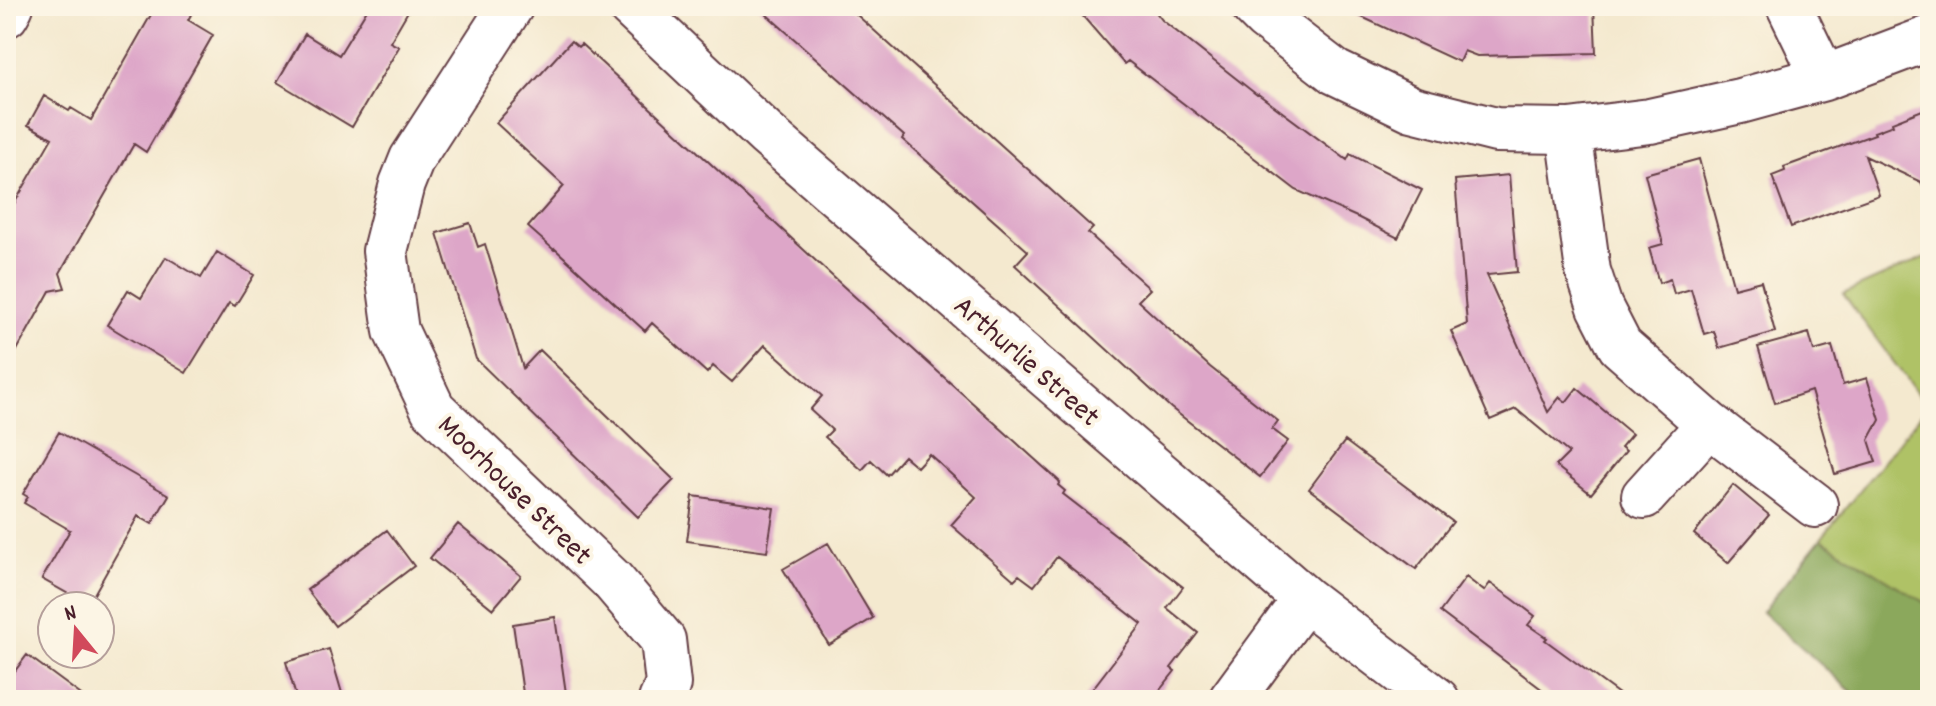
<svg xmlns="http://www.w3.org/2000/svg" width="1936" height="706" viewBox="0 0 1936 706" font-family="Dekko,sans-serif">
  <style>
    .green { fill: #afc266; stroke: #7c7048; stroke-width: 2 }
    .forest { fill: #8ba85b; stroke: #6a6443; stroke-width: 2 }
    .building { fill: #dda6c8 }
    .lines { fill: none; stroke-linecap: round; stroke-linejoin: round }
    .minor-casing { stroke: #643d44; stroke-width: 48 }
    .minor { stroke: #fff; stroke-width: 44 }
    .labels { text-anchor: middle; stroke-width: 8; stroke-linejoin: round; paint-order: stroke }
    .street-label { font-size: 30px; fill: #4a1f2b; stroke: #fcf5e5 }
  </style>
  <rect width="100%" height="100%" fill="#fcf5e5"/>
  <filter id="ink" filterUnits="userSpaceOnUse"><feTurbulence type="fractalNoise" baseFrequency=".0125" numOctaves="2"/><feDisplacementMap in="SourceGraphic" scale="16" xChannelSelector="R" yChannelSelector="G"/><feConvolveMatrix kernelMatrix="1 2 1 2 8 2 1 2 1" color-interpolation-filters="sRGB"/></filter>
  <filter id="wash" filterUnits="userSpaceOnUse"><feTurbulence type="fractalNoise" baseFrequency=".006" numOctaves="4" result="noise"/><feDisplacementMap in="SourceGraphic" scale="32" xChannelSelector="R" yChannelSelector="G"/><feGaussianBlur stdDeviation="1.8" result="paint"/><feColorMatrix in="noise" values="0 0 0 0 0 0 0 0 0 0 0 0 0 0 0 0 0 1.4 0 .05"/><feComposite in="paint" operator="in"/></filter>
  <g filter="url(#wash)">
    <rect width="100%" height="100%" fill="#f4e9cf"/>
    <path class="green" d="M 1930,255 L 1930,700 L 1861,700 L 1762,612 L 1927,407 L 1843,294 Z"/>
    <path class="forest" d="M 1821,539 L 1930,606 L 1930,700 L 1861,700 L 1762,612 Z"/>
    <g id="blocks">
      <path class="building" d="M 156,6 L 196,6 L 188,20 L 213,35 L 146,152 L 134,144 L 60,273 L 65,288 L 50,291 L 6,370 L 6,218 L 52,138 L 28,125 L 44,96 L 69,111 L 71,108 L 91,120 Z
        M 369,6 L 411,6 L 390,42 L 399,47 L 352,127 L 277,82 L 305,34 L 339,55 Z
        M 757,6 L 847,6 L 1093,228 L 1088,233 L 1150,289 L 1138,301 L 1210,367 L 1278,421 L 1272,429 L 1288,441 L 1260,477 L 1171,408 L 1015,265 L 1028,251 L 902,139 L 904,136 Z
        M 1074,6 L 1151,6 L 1162,20 L 1257,95 L 1258,94 L 1347,160 L 1350,154 L 1422,190 L 1398,238 L 1359,218 L 1296,190 L 1128,61 L 1124,64 Z
        M 1338,6 L 1594,6 L 1596,53 L 1477,56 L 1464,51 L 1459,62 Z
        M 571,41 L 578,47 L 581,44 L 843,286 L 1060,482 L 1058,485 L 1065,491 L 1063,494 L 1183,587 L 1167,608 L 1198,633 L 1171,668 L 1175,671 L 1152,700 L 1084,700 L 1142,624 L 1057,557 L 1034,586 L 1019,575 L 1014,580 L 951,525 L 976,497 L 929,454 L 917,467 L 904,456 L 887,475 L 871,460 L 862,470 L 825,437 L 832,430 L 810,410 L 822,396 L 765,345 L 732,382 L 713,366 L 707,373 L 652,323 L 645,331 L 555,249 L 554,250 L 528,227 L 564,186 L 496,123 Z
        M 1930,107 L 1930,200 L 1921,182 L 1865,156 L 1879,195 L 1791,227 L 1772,176 L 1785,171 L 1784,167 L 1875,134 L 1874,132 L 1893,125 L 1892,122 Z
        M 1699,159 L 1734,288 L 1761,281 L 1775,332 L 1719,348 L 1714,331 L 1704,334 L 1691,289 L 1674,294 L 1670,279 L 1659,283 L 1649,248 L 1663,244 L 1645,174 Z
        M 1509,175 L 1517,272 L 1487,275 L 1548,412 L 1560,397 L 1566,402 L 1577,388 L 1632,434 L 1621,447 L 1626,451 L 1591,494 L 1556,466 L 1569,453 L 1516,409 L 1490,420 L 1451,331 L 1467,324 L 1455,180 Z
        M 470,223 L 478,247 L 485,244 L 523,368 L 540,350 L 674,480 L 638,517 L 476,359 L 437,233 Z
        M 217,252 L 254,275 L 235,306 L 229,303 L 186,373 L 107,325 L 128,290 L 141,298 L 166,257 L 201,278 Z
        M 1809,333 L 1814,351 L 1832,346 L 1843,385 L 1867,378 L 1880,420 L 1869,440 L 1876,462 L 1835,474 L 1811,391 L 1775,403 L 1758,347 Z
        M 59,432 L 169,495 L 152,524 L 138,516 L 88,605 L 42,579 L 70,530 L 24,503 L 28,497 L 23,494 Z
        M 1345,441 L 1453,522 L 1416,569 L 1309,489 Z
        M 1733,485 L 1769,515 L 1728,563 L 1694,534 Z
        M 693,496 L 774,508 L 767,552 L 687,541 Z
        M 458,524 L 521,576 L 493,609 L 430,558 Z
        M 387,530 L 414,566 L 335,626 L 307,590 Z
        M 828,543 L 873,618 L 829,645 L 783,569 Z
        M 1466,577 L 1484,591 L 1490,583 L 1513,599 L 1535,616 L 1528,625 L 1547,638 L 1545,640 L 1627,700 L 1556,700 L 1440,612 Z
        M 555,617 L 567,700 L 524,700 L 513,624 Z
        M 329,649 L 344,700 L 297,700 L 286,662 Z
        M 27,655 L 88,700 L 6,700 L 6,683 Z"/>
    </g>
  </g>
  <g filter="url(#ink)">
    <use href="#blocks" fill-opacity="0" stroke="#643d44" stroke-width="2"/>
    <g class="lines">
      <defs>
        <path id="minor" d="M 511,6 L 412,159 L 402,184 L 385,251 L 396,331 L 433,409 L 612,580 L 663,640 L 668,684 L 661,700
          M 630,6 L 766,134 L 1305,599 L 1437,700
          M 1253,6 L 1265,18 L 1335,72 L 1412,109 L 1496,130 L 1569,131 L 1650,121 L 1740,101 L 1824,78 L 1930,38
          M 1789,6 L 1824,78
          M 6,15 L 11,6
          M 1569,131 L 1588,271 L 1600,307 L 1620,346 L 1709,424 L 1815,505
          M 1644,496 L 1709,424
          M 1231,700 L 1305,599"/>
      </defs>
      <use href="#minor" class="minor-casing"/>
      <use href="#minor" class="minor"/>
    </g>
  </g>
  <g class="labels">
    <g class="street-label">
      <text transform="translate(1028 360) rotate(41)" y="10">Arthurlie Street</text>
      <text transform="translate(516 489) rotate(44)" y="10">Moorhouse Street</text>
    </g>
  </g>
  <rect width="1936" height="706" fill="none" stroke="#fcf5e5" stroke-width="32"/>
  <g transform="translate(76 630) rotate(342)"><circle r="38" fill="#fcf5e5" stroke="#b59f9b" stroke-width="2"/>
  <path d="M0-6L14 30L0 20L-14 30Z" fill="#d1495b"/>
  <text y="-12" font-size="22" font-weight="bold" text-anchor="middle" fill="#4a1f2b">N</text>
  </g>
</svg>
